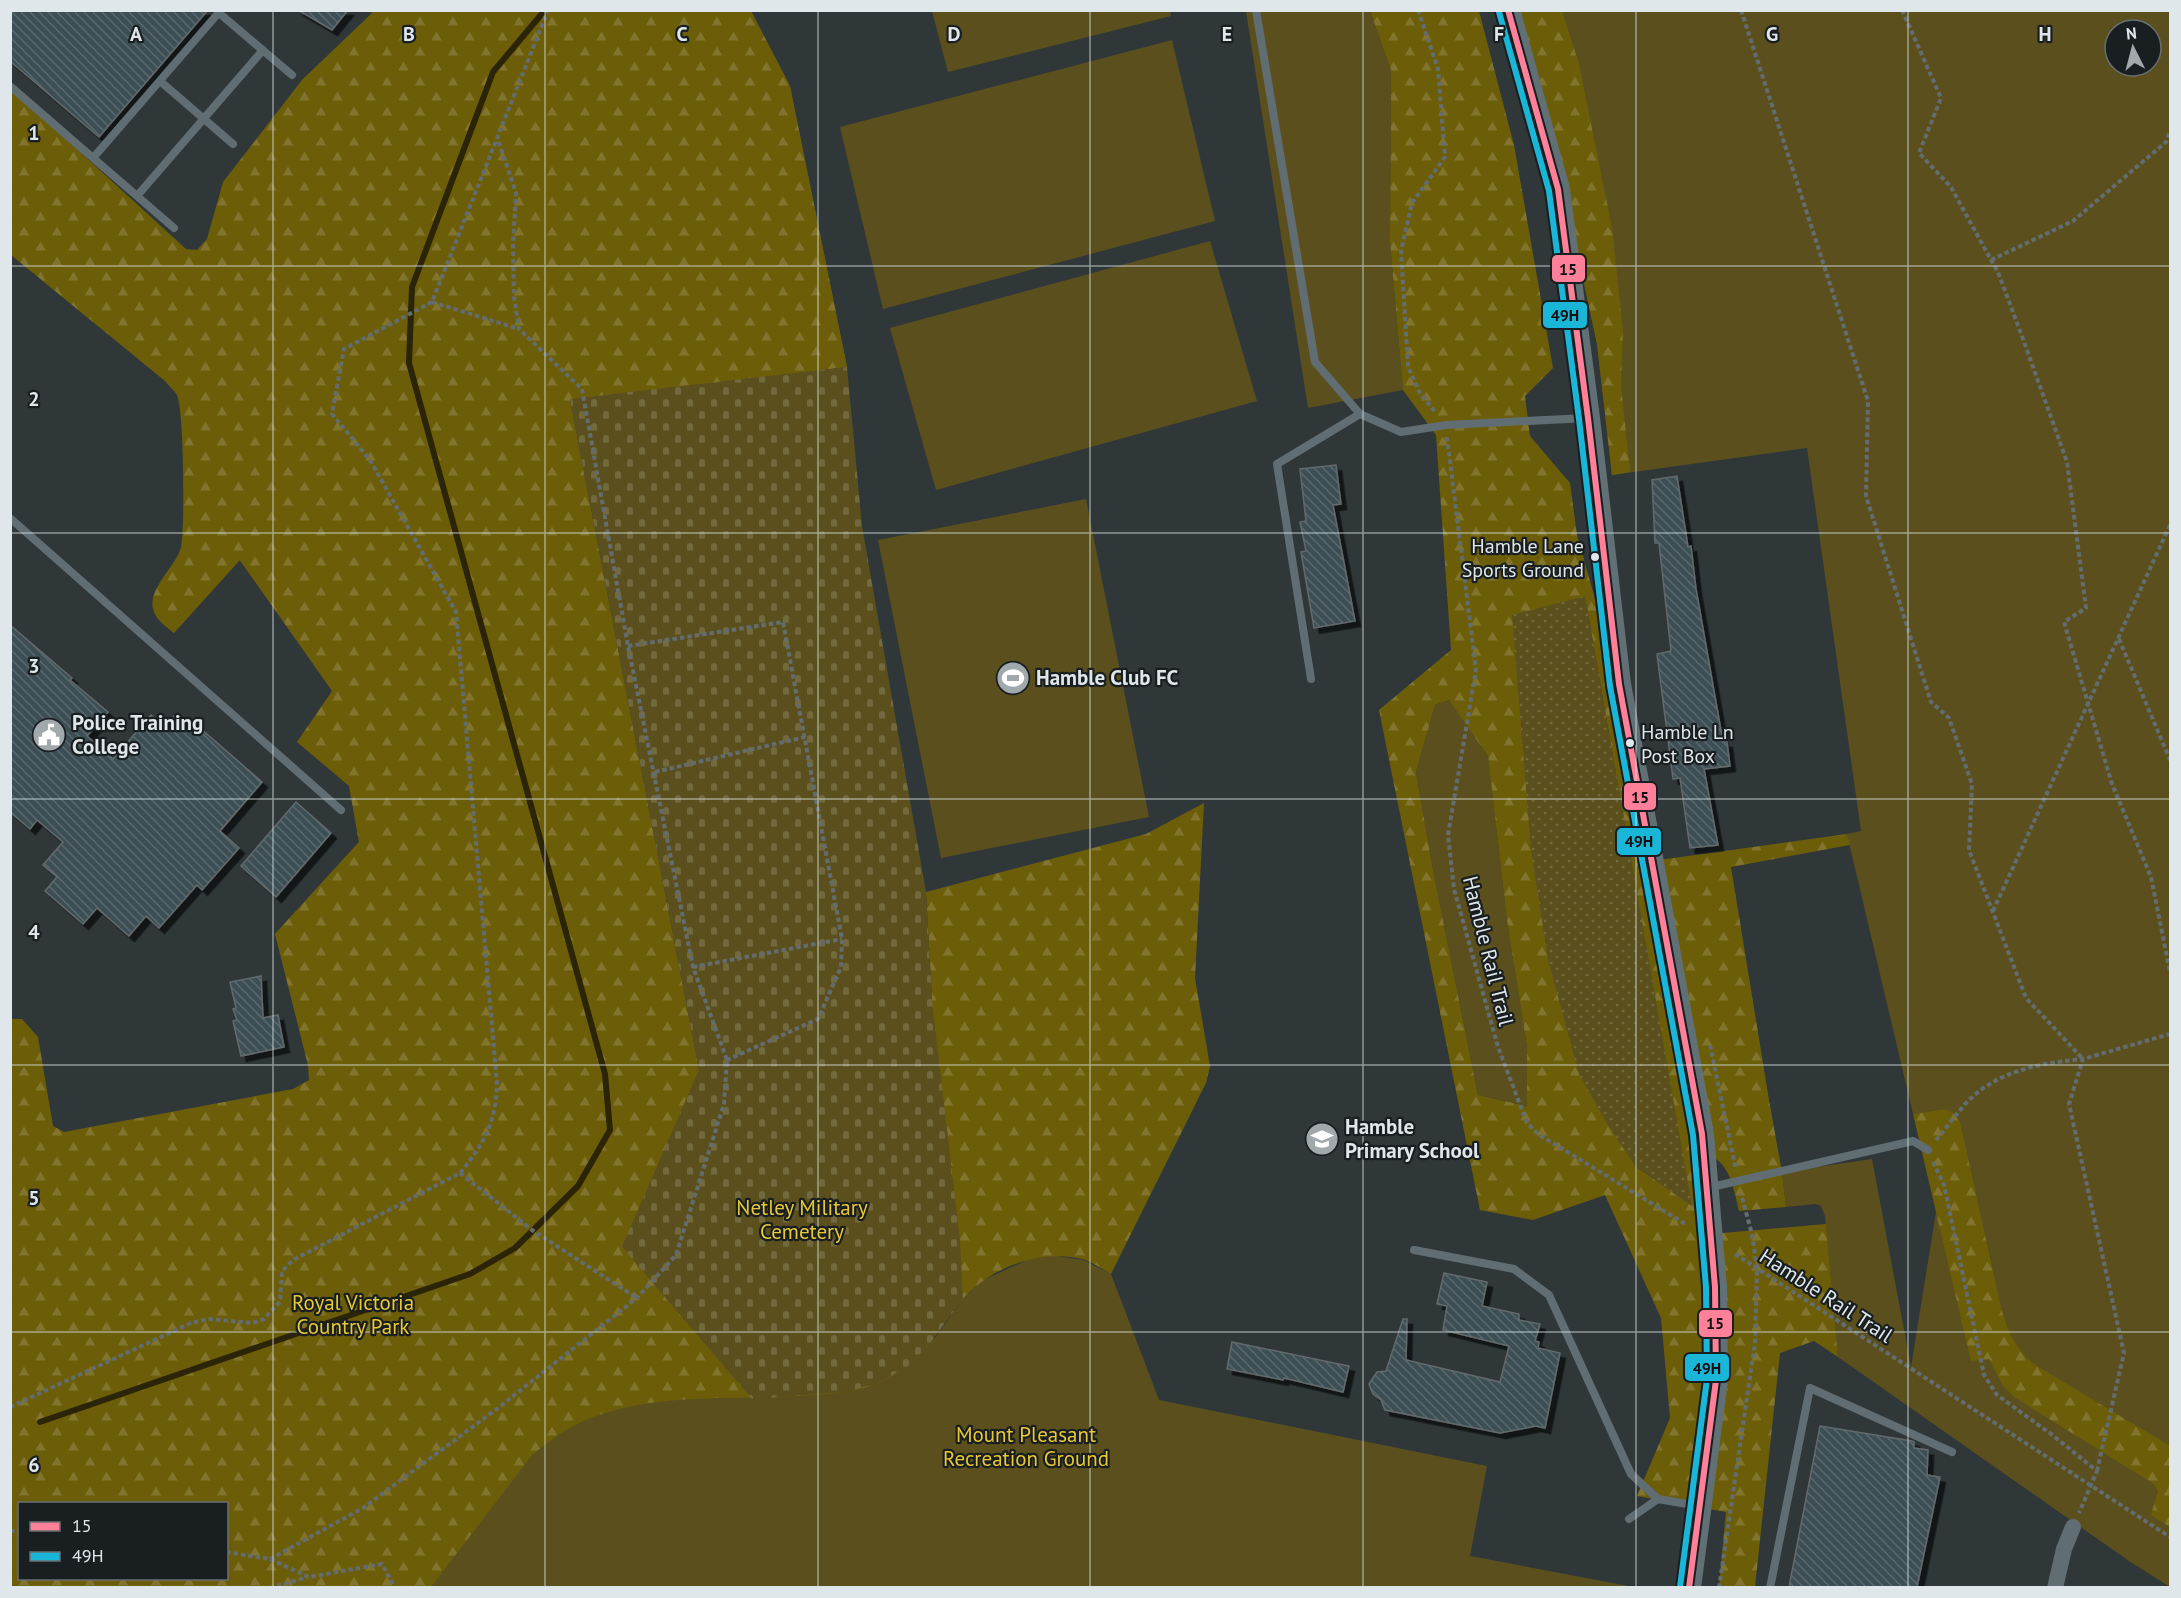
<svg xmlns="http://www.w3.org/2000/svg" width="2181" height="1598" viewBox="0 0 2181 1598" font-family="'PT Sans',sans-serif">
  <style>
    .green { fill: #5b501d; fill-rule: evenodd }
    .forest { fill: url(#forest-firs); fill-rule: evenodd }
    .cemetery { fill: url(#cemetery-stones) }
    .garden { fill: url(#garden-dots) }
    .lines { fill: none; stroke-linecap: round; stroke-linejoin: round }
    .stream { stroke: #2b2406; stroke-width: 6 }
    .building { fill: url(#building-back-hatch); stroke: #646a6c; stroke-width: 1.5; filter: url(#shadow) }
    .path { stroke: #636d70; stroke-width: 4; stroke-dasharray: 4.5 3; stroke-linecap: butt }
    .service { stroke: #606e73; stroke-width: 8 }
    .minor { stroke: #606e73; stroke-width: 16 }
    .secondary { stroke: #607075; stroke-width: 24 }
    .bus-1-casing { stroke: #191f21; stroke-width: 10 }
    .bus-2-casing { stroke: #191f21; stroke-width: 10 }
    .bus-1 { stroke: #ff8098; stroke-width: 6 }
    .bus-2 { stroke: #1ab6d8; stroke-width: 6 }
    .grid { fill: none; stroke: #dfe7ea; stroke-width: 1.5; stroke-opacity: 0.55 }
    .bus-dot { fill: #dfe7ea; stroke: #191f21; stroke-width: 2 }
    .labels { text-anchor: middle; stroke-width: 4.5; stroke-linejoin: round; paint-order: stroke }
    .bus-label { font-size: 20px; fill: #dfe7ea; stroke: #191f21; text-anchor: end }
    .poi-label { font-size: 21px; font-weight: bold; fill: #dfe7ea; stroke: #191f21; text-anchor: start }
    .street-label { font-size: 21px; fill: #dfe7ea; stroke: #191f21 }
    .park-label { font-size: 21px; fill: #e8c833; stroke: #191f21 }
    .grid-label { font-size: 20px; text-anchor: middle; font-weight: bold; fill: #dfe7ea; stroke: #191f21; stroke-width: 4.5; stroke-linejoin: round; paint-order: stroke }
    .line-badge { stroke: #191f21; stroke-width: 2 }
    .pale-badge-label { font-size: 16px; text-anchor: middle; font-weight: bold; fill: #111 }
  </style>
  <defs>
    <pattern id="forest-firs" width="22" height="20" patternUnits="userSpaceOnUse" patternTransform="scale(1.5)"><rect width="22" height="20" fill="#6c5d09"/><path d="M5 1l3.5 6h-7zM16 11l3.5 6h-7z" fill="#81742d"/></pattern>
    <pattern id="cemetery-stones" width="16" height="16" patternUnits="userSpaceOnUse" patternTransform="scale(1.5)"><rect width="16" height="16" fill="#5b501d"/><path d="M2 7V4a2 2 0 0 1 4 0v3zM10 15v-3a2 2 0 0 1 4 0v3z" fill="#72693e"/></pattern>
    <pattern id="garden-dots" width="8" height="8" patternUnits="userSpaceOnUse" patternTransform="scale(1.5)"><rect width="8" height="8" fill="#5b501d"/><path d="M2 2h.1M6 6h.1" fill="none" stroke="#72693e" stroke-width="1.8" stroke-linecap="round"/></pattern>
    <pattern id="building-back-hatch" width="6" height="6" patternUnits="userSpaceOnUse" patternTransform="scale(1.5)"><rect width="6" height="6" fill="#3e5054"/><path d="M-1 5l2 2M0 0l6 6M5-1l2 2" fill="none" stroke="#59696d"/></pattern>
    <filter id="shadow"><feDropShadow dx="5.5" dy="5.5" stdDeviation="0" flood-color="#0009"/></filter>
  </defs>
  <rect width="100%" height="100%" fill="#303739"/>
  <path class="green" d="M 375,11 L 751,11 L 790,86 L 847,367 L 570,400 L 699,1070 L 935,1338 L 963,1299 L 981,1281 L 1027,1260 L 1050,1255 L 1083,1260 L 1111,1274 L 1159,1400 L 1487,1466 L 1470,1556 L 1634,1587 L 11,1588 L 11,1144 L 332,1085 L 275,934 L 359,842 L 333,691 L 220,533 L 302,80 ZM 20,1504 L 226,1504 L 226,1578 L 20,1578 Z
    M 1170,11 L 1171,16 L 948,72 L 932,11 Z
    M 1246,11 L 1370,11 L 1391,70 L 1390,242 L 1403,390 L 1308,408 Z
    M 1519,11 L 2170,11 L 2170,1587 L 2129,1561 L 1838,1357 L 1825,1216 L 1821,1206 L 1816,1204 L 1786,1207 L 1782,1172 L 1872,1159 L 1911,1367 L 1952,1113 L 1944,1109 L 1913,1114 L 1847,834 L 1861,831 L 1807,448 L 1612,475 L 1597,344 L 1556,152 ZM 2115,30 L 2151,30 L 2151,66 L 2115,66 Z
    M 1172,40 L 1215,221 L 883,309 L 840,127 Z
    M 1210,241 L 1257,401 L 936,490 L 890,328 Z
    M 1086,499 L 1149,817 L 941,858 L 878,540 Z
    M 1450,700 L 1488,756 L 1507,921 L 1527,1047 L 1528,1106 L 1478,1095 L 1433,870 L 1416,772 L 1435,705 Z"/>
  <path class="forest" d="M 370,11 L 751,11 L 790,86 L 847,367 L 570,400 L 699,1070 L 622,1247 L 932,1000 L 926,892 L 1146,834 L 1204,803 L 1195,978 L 1210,1066 L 1206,1083 L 1111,1274 C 1102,1269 1092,1262 1082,1259 C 1040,1249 991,1267 963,1299 C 935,1331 920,1367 877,1383 C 851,1394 824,1394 796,1396 C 724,1400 649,1392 581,1422 C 563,1430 547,1443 532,1455 L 431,1587 L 11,1587 L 11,1019 L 22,1019 L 38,1037 L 53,1126 L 64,1132 L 293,1089 L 309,1080 L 308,1065 L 275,934 L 359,842 L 349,786 L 297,742 L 332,691 L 240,560 L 174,633 C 165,626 156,620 153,609 C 148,588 177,565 181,547 C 185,529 184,409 177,395 C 174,390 168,385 165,381 L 11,255 L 10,88 L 186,249 L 197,250 L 207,239 L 223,182 L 302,80 L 372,13 ZM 20,1504 L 226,1504 L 226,1578 L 20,1578 Z
    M 1370,11 L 1479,11 L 1514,145 L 1553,368 L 1525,396 L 1530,436 L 1570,483 L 1577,535 L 1619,684 L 1652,861 L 1847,834 L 1850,845 L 1731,867 L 1769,1100 L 1782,1172 L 1786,1207 L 1739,1211 C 1734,1190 1731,1167 1712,1156 L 1711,1234 L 1826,1224 L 1838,1357 L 1814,1341 L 1780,1353 L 1755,1587 L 1719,1587 L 1726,1512 L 1637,1496 L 1670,1418 L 1661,1318 L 1605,1195 L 1533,1220 L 1480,1210 L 1379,710 L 1451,650 L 1436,435 L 1403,390 L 1390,242 L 1391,70 ZM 1585,596 L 1691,1205 L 1635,1166 ZM 1449,700 L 1488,756 L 1507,921 L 1527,1047 L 1527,1106 L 1478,1095 L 1433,870 L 1416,772 L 1435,705 Z
    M 1519,11 L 1562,11 L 1579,64 L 1612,228 L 1623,331 L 1621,386 L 1630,472 L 1612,475 L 1597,344 L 1556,152 Z
    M 1944,1109 L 1952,1112 L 1960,1122 L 2001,1308 C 2008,1331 2014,1346 2032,1363 L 2170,1446 L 2170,1527 L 2151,1515 L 2158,1491 L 2154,1484 L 2014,1397 L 2003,1386 L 1989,1359 L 1971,1361 L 1913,1114 Z"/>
  <path class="cemetery" d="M 847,367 L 862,526 L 926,892 L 932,1000 L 960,1241 L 963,1299 L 931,1342 L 907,1367 L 878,1383 L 846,1392 L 752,1399 L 622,1247 L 699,1070 L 570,399 Z"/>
  <path class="garden" d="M 1585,596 L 1692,1206 L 1635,1166 L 1606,1122 L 1579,1074 L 1548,960 L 1531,850 L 1512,615 Z"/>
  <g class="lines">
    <path class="stream" d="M 40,1422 L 470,1274 L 515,1248 L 578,1186 L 610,1130 L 605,1074 L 409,363 L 412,287 L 493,72 L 545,10"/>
  </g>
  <path class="building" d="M 10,10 L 208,10 L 99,137 L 10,61 Z
    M 298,10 L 348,10 L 332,30 Z
    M 1336,465 L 1341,504 L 1333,505 L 1355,621 L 1314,628 L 1301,552 L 1306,551 L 1300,522 L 1306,521 L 1300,469 Z
    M 1677,476 L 1688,547 L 1691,546 L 1696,589 L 1723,742 L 1727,742 L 1730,766 L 1704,769 L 1718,845 L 1690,848 L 1680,778 L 1673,779 L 1657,654 L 1671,651 L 1659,543 L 1655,543 L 1652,480 Z
    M 10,625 L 72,678 L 70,680 L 108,712 L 87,736 L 113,759 L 151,715 L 164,727 L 175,715 L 188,726 L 192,721 L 262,782 L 220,831 L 239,848 L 202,890 L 197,885 L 159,928 L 146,916 L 129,936 L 97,908 L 83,924 L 45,891 L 57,877 L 43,865 L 63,842 L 37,820 L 30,829 L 10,812 Z
    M 296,802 L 331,833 L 276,897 L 241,866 Z
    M 261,976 L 263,1018 L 278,1015 L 284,1047 L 241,1056 L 233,1021 L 237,1020 L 233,1009 L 236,1008 L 230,982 Z
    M 1444,1273 L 1487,1282 L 1482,1306 L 1519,1314 L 1519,1320 L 1540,1324 L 1535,1341 L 1539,1342 L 1538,1348 L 1560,1353 L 1545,1428 L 1536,1426 L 1500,1433 L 1385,1410 L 1381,1400 L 1373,1394 L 1369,1384 L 1377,1372 L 1386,1371 L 1403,1319 L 1407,1319 L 1406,1360 L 1500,1382 L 1509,1346 L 1443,1330 L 1447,1306 L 1437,1304 Z
    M 1232,1342 L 1349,1366 L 1343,1392 L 1284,1378 L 1283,1380 L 1227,1369 Z
    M 1820,1426 L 1912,1441 L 1914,1442 L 1914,1448 L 1928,1450 L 1927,1475 L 1940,1477 L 1917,1587 L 1789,1587 Z"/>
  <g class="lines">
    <path class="path" d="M 1418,10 L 1438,69 L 1445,157 L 1412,203 L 1401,251 L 1408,367 L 1420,393 L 1435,412
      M 1741,10 L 1868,401 L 1866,496 L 1931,702 L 1949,718 L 1972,784 L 1969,850 L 2026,998 L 2083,1059
      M 1902,10 L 1941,98 L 1919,153 L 1951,187 L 1991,260 L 1998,272 L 2023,339 L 2067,462 L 2086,608 L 2064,622 L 2112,784 L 2151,877 L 2170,972
      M 1991,260 L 2073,221 L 2166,142 L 2170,131
      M 432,302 L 519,329
      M 1447,437 L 1476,670 L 1448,835 L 1454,889 L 1498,1047 L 1527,1123 L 1538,1134 L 1687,1225
      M 2119,639 L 2170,760
      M 628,646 L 783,622 L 842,939 L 841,967 L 818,1019 L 727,1060
      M 655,772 L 805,737
      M 1993,911 L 2170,525
      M 693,967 L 842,939
      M 1710,1045 L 1736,1170
      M 1936,1140 C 1947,1127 1957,1113 1968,1101 C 1999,1070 2042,1063 2083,1059
      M 1933,1162 L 1944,1185 L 1984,1375 L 1997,1395 L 2051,1434 L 2097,1471 L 2079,1513
      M 460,1173 L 532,1230 L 637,1298
      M 1735,1254 L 2170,1537
      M 10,1407 L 191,1323 L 208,1319 L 253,1323 L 264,1319 L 280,1302 L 282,1271 L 293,1260 L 460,1173 C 484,1144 496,1122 497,1084 L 456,612 L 370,460 L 332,414 L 344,349 L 432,302 L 548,10
      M 2097,1471 L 2124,1353 L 2069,1104 L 2083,1059 L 2170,1034
      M 10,1531 L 20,1531
      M 226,1552 L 270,1559 L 309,1577 L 382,1564 L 395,1588
      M 270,1559 L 363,1508 L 498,1408 L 637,1298 L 676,1255 L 724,1104 L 727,1060 L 693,967 L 628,646 L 582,389 L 519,329 L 514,297 L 513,245 L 516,193 L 498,140
      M 270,1588 L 308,1577
      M 1719,1588 L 1755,1343 L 1757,1269 L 1752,1234 L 1741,1194"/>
    <path class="service" d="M 1256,10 L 1315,362 L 1360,414 L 1401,432 L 1446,425 L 1587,418
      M 219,13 L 292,75
      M 160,81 L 233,144
      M 10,86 L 93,158 L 221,10
      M 93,158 L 174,228
      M 137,196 L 263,50
      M 10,518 L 341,810
      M 1311,679 L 1277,464 L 1360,414
      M 1707,1188 L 1913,1141 L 1928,1150
      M 1414,1250 L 1514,1269 L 1549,1295 L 1631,1474 L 1658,1499 L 1699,1506
      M 1629,1519 L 1658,1499
      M 1770,1588 L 1810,1388 L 1952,1452"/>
    <path class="minor" d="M 2055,1588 L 2064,1549 L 2073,1527"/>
    <path class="secondary" d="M 1508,10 L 1558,189 L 1588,418 L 1619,684 L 1702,1134 L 1715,1287 L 1716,1380 L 1689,1588"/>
    <defs>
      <path id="bus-1" d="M 1508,10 L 1558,189 L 1588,418 L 1619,684 L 1702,1134 L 1715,1287 L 1716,1380 L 1689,1588"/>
      <path id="bus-2" d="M 1499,12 L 1549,191 L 1579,419 L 1610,686 L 1693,1135 L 1706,1287 L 1707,1379 L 1680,1587"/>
    </defs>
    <use href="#bus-1" class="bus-1-casing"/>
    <use href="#bus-2" class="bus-2-casing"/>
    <use href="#bus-1" class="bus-1"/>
    <use href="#bus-2" class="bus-2"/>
  </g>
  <path class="grid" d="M 273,10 L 273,1588M 545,10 L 545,1588M 818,10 L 818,1588M 1090,10 L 1090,1588M 1363,10 L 1363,1588M 1636,10 L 1636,1588M 1908,10 L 1908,1588M 10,266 L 2170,266M 10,533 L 2170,533M 10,799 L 2170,799M 10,1065 L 2170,1065M 10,1332 L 2170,1332"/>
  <defs>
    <symbol id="stadium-disc" viewBox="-11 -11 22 22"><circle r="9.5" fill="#a2a9ac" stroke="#191f21"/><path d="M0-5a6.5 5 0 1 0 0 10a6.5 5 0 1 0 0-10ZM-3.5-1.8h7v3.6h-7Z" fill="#fff"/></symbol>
    <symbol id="civic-disc" viewBox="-11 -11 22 22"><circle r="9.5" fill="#a2a9ac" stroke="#191f21"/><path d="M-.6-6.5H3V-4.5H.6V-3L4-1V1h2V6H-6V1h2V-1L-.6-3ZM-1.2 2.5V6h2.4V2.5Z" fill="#fff"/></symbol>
    <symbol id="school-disc" viewBox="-11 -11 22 22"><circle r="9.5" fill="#a2a9ac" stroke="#191f21"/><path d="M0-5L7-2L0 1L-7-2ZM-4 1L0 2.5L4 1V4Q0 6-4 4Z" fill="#fff"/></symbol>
  </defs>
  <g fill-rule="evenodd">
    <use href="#stadium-disc" x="994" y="659" width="38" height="38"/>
    <use href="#civic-disc" x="30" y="716" width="38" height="38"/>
    <use href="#school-disc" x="1303" y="1120" width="38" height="38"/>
  </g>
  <g class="bus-dot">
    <circle cx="1595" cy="557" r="5"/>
    <circle cx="1630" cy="743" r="5"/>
  </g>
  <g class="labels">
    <g class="bus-label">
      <text x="1584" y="553">Hamble Lane<tspan x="1584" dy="24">Sports Ground</tspan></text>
      <text x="1641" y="739" text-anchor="start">Hamble Ln<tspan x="1641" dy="24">Post Box</tspan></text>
    </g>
    <g class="poi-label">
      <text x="1036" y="685">Hamble Club FC</text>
      <text x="72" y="730">Police Training<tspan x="72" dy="24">College</tspan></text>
      <text x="1345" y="1134">Hamble<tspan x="1345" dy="24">Primary School</tspan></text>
    </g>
    <g class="street-label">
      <text transform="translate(1488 951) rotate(76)" y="7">Hamble Rail Trail</text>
      <text transform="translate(1826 1296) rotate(33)" y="7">Hamble Rail Trail</text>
    </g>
    <g class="park-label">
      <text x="802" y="1215">Netley Military<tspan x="802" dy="24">Cemetery</tspan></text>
      <text x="353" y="1310">Royal Victoria<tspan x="353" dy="24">Country Park</tspan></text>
      <text x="1026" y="1442">Mount Pleasant<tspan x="1026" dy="24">Recreation Ground</tspan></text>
    </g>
  </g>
  <g class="grid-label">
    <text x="136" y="41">A</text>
    <text x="409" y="41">B</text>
    <text x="682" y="41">C</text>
    <text x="954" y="41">D</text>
    <text x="1227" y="41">E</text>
    <text x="1499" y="41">F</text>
    <text x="1772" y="41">G</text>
    <text x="2045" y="41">H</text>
    <text x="34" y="140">1</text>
    <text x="34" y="406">2</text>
    <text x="34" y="673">3</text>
    <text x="34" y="939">4</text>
    <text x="34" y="1205">5</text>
    <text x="34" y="1472">6</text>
  </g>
  <g class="line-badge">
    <rect x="1551" y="254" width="35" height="29" rx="6" fill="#ff8098"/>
    <rect x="1542" y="301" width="46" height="28" rx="6" fill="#1ab6d8"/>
    <rect x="1623" y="782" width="34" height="29" rx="6" fill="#ff8098"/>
    <rect x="1616" y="827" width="46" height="29" rx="6" fill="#1ab6d8"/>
    <rect x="1698" y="1309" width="35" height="29" rx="6" fill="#ff8098"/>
    <rect x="1684" y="1353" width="46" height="29" rx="6" fill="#1ab6d8"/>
  </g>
  <g class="pale-badge-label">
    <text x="1568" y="275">15</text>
    <text x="1565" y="321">49H</text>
    <text x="1640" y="803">15</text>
    <text x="1639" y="847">49H</text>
    <text x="1715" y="1329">15</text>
    <text x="1707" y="1374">49H</text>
  </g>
  <rect width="2181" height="1598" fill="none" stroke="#dfe7ea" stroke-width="24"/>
  <rect x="18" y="1502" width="210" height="78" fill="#191f21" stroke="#686f71" stroke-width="1.5"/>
  <rect x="30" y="1522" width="30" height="9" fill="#ff8098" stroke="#686f71" stroke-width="1.5"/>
  <text x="72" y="1532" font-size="18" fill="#dfe7ea">15</text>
  <rect x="30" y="1552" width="30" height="9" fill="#1ab6d8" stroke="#686f71" stroke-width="1.5"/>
  <text x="72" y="1562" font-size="18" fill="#dfe7ea">49H</text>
  <g transform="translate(2133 48) rotate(354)"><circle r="28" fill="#191f21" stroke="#686f71" stroke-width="1.5"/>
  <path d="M0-4.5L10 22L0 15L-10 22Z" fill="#a2a9ac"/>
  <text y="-9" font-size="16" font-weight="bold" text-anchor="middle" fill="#dfe7ea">N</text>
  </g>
</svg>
